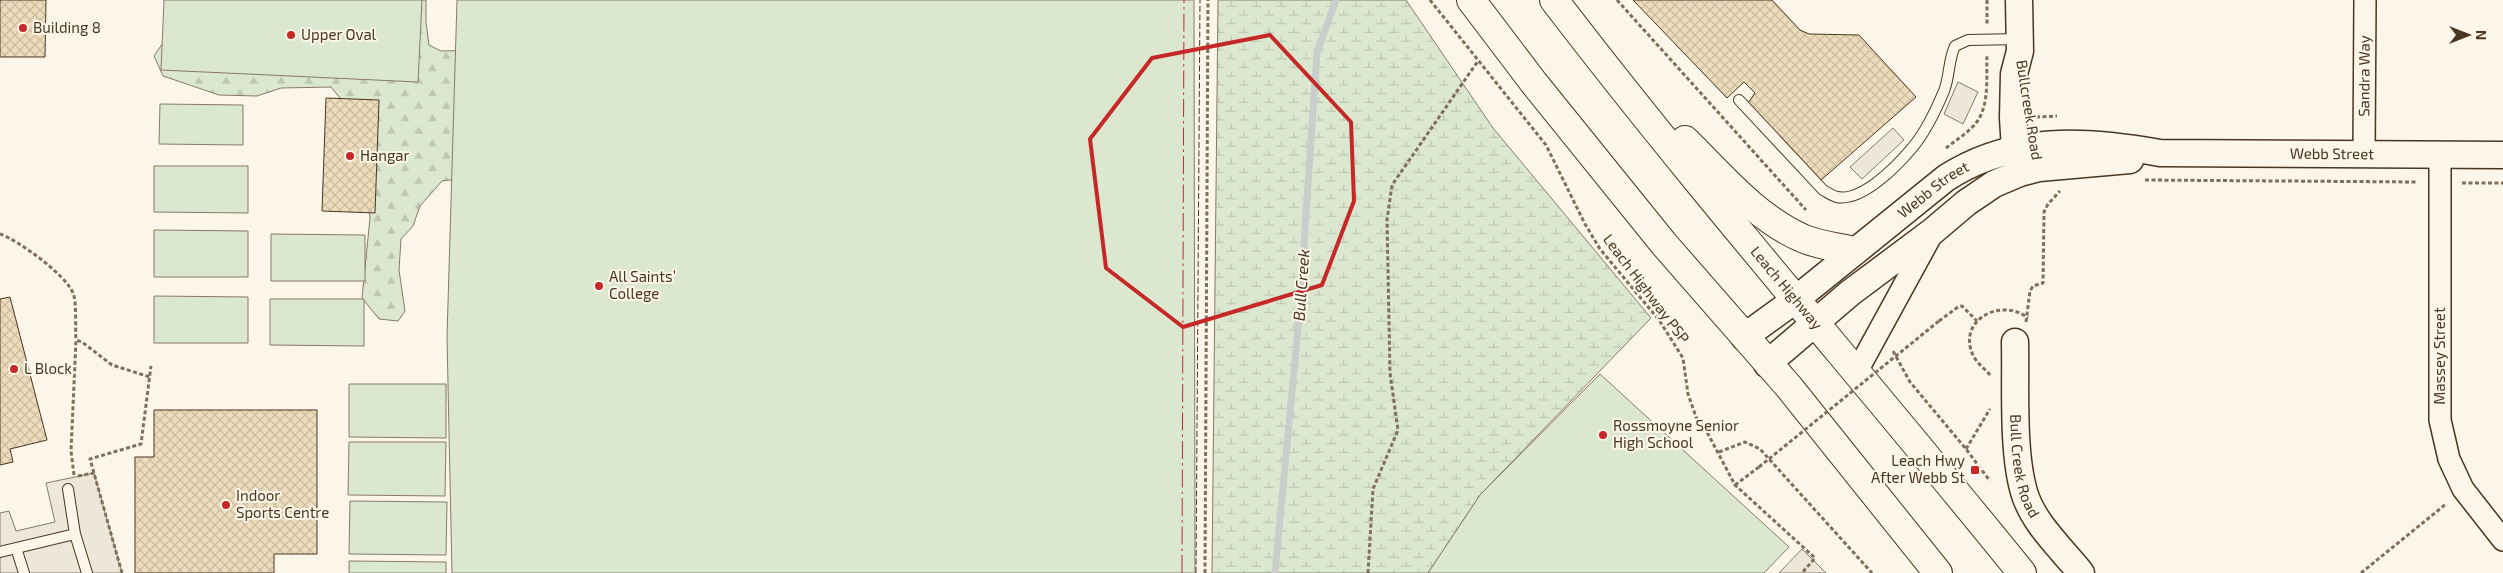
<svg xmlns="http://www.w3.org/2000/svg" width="2503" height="573" viewBox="0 0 2503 573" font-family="'Exo 2',sans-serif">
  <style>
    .forest { fill: url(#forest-firs); stroke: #887966 }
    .wetland { fill: url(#wetland-marsh); stroke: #887966 }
    .pitch { fill: #dce7d0; stroke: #887966 }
    .parking { fill: #ede7d9; stroke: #887966 }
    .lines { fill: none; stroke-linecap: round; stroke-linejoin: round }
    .stream { stroke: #c9cecd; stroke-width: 7 }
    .building { fill: url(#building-cross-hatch); stroke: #4a3520 }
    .service-casing { stroke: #4a3520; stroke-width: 12 }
    .minor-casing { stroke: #4a3520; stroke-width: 24 }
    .tertiary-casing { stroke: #4a3520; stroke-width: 29 }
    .trunk-casing { stroke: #4a3520; stroke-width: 30 }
    .path { stroke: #7f6f5c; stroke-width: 3; stroke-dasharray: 4 2.5; stroke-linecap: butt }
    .service { stroke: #fbf6e9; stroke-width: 10 }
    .minor { stroke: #fbf6e9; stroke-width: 21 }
    .tertiary { stroke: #fbf6e9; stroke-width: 26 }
    .trunk { stroke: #fbf6e9; stroke-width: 28 }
    .path-bridge { stroke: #7f6f5c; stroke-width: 3; stroke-dasharray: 4 2.5; stroke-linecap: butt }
    .fence { stroke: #4a3520; stroke-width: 1; stroke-dasharray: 6 2.5; stroke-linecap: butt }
    .power { stroke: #c62828; stroke-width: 1; stroke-dasharray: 18 4 2.5 4; stroke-linecap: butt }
    .marked { fill: none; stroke: #c62828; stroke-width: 4; stroke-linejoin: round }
    .poi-dot { fill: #c62828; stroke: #fbf6e9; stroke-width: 2 }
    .labels { text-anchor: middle; stroke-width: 4; stroke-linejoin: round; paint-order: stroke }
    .poi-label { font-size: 15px; fill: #4a3520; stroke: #fbf6e9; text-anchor: start }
    .street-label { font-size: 15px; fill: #4a3520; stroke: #fbf6e9 }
    .water-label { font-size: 16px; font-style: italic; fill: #4a3520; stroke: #fbf6e9 }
  </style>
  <defs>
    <pattern id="forest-firs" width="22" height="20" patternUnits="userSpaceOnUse" patternTransform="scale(1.25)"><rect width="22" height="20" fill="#dce7d0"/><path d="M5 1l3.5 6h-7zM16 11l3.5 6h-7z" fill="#bec7b2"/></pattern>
    <pattern id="wetland-marsh" width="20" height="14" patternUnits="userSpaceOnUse" patternTransform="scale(1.25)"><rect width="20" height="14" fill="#dce7d0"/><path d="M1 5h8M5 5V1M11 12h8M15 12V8" fill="none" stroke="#bec7b2"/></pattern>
    <pattern id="building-cross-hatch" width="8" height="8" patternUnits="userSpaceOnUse" patternTransform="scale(1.25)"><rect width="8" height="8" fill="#ecdcbc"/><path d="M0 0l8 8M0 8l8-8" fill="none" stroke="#ccbda1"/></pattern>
  </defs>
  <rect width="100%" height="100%" fill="#fbf6e9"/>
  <path class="forest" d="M 350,0 L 426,0 L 426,22 L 429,45 L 441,51 L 483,50 L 473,177 L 442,181 L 420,206 L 413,226 L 401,239 L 399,270 L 405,311 L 398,321 L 379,319 L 362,298 L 370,218 L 366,185 L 353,114 L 331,87 L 281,88 L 257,96 L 219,95 L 163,76 L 154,56 L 169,34 Z"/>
  <path class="wetland" d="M 1218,0 L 1406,0 L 1493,128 L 1651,318 L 1480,495 L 1428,573 L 1212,573 Z"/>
  <path class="pitch" d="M 164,0 L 422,0 L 418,82 L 161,70 Z
    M 457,0 L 1194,0 L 1195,573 L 452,573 L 447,337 Z
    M 160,104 L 243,105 L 243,145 L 159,144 Z
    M 154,166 L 248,166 L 248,213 L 154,212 Z
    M 154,230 L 248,231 L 248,277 L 154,277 Z
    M 271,234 L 365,235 L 365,281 L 271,281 Z
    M 154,296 L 248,297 L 248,343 L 154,343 Z
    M 270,299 L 364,299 L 364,346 L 270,345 Z
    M 1600,374 L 1789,547 L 1764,573 L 1428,573 L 1480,495 Z
    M 349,384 L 446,384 L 446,438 L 349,437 Z
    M 349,442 L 446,442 L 445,496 L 348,495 Z
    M 350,501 L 447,502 L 446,555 L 349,554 Z
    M 349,561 L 446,562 L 446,573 L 349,573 Z"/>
  <path class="parking" d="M 1958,82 L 1978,92 L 1963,124 L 1944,114 Z
    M 1893,128 L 1904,140 L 1862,179 L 1850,167 Z
    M 94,473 L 122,573 L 0,573 L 0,513 L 9,511 L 16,531 L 55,522 L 46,483 Z
    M 1802,549 L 1826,573 L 1779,573 Z"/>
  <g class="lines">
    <path class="stream" d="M 1275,573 L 1299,317 L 1317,52 L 1336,0"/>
  </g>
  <path class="building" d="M 0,0 L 46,0 L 45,57 L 0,57 Z
    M 1633,0 L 1772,0 L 1800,30 L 1809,34 L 1859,35 L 1916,97 L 1820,181 L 1748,103 L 1755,93 L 1744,82 L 1727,98 Z
    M 326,98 L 379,100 L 375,213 L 322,211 Z
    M 10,297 L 47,440 L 10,449 L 13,462 L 0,465 L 0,299 Z
    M 154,410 L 317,410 L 317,554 L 274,554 L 274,573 L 135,573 L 135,457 L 154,457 Z"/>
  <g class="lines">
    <defs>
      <path id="service" d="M 1739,100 L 1823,190 C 1827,192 1832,196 1837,197 C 1862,202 1897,166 1912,148 C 1925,133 1936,110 1944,91 C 1950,76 1948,61 1955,46 L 1968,40 L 2019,39
        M 68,489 L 75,534
        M 16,548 L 24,573
        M 0,552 L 75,534 L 87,573"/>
      <g id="minor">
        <path id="s1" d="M 2364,154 L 2365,0"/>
        <path d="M 2440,154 L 2440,420 L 2449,459 L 2463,489 L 2503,540"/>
        <path d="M 1856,373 L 1932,234"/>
      </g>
      <g id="tertiary">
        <path d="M 2019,166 L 2015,149 L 2013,118 L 2014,74 L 2020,51 L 2019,0"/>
        <path id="s2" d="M 1744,337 L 1795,300 L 1946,178 C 2013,135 2085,140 2160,153 L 2503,155"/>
        <path id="s3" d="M 2015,342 C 2016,386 2012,451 2024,492 C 2033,523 2061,548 2081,573"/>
        <path d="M 1767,364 L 1850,293 L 1933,231 L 1966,203 L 1994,184 L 2020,173 L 2039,168 L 2130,160"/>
      </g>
      <g id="trunk">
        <path d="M 1471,0 L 1534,83 L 1664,244 L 1789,387 L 1938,573"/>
        <path id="s4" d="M 1554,0 C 1704,196 1867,381 2022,573"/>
        <path d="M 1685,140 C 1720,174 1756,218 1802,238 C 1817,245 1838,247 1854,251"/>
      </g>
    </defs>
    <use href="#service" class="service-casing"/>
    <use href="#minor" class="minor-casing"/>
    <use href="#tertiary" class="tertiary-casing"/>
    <use href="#trunk" class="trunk-casing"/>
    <path class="path" d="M 1430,0 L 1546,145 L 1585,224 L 1600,249 L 1659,320 L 1683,358 L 1688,394 L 1696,417 L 1707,432 L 1735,485 L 1815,558 L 1802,573
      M 1617,0 L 1806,210
      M 1987,0 L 1987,24
      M 2036,117 L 2057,116
      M 1946,148 C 1956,140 1968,133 1976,123 C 1990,105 1986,77 1987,56
      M 2145,180 L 2418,182
      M 2462,183 L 2503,183
      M 0,234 C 18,240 66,275 73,293 C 77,302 75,328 76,340
      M 1939,321 L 1958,307 L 1962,306 L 1977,321
      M 2026,322 L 2030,291 L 2033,286 L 2043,283 L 2044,212 L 2048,204 L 2060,191
      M 1893,351 L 1910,382 L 1966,449 L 1990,481
      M 1990,375 C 1985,369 1978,364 1974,357 C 1955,322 2000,296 2028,318
      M 1966,449 L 1990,409
      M 1719,452 L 1745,442 L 1760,449 L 1872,573
      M 74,475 L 71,451 L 76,340 L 82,342 L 112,365 L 150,377
      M 78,476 L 94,473
      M 1735,485 L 1759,467
      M 122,573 L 90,459 L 141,444 L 151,366
      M 1205,573 L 1208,0
      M 1368,573 L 1373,489 L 1398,430 L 1390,373 L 1387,220 L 1392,185 L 1478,61
      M 2361,573 L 2446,504"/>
    <use href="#service" class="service"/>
    <use href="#minor" class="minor"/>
    <use href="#tertiary" class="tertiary"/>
    <use href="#trunk" class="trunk"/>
    <path class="path-bridge" d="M 1759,467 L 1939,321"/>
    <path class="fence" d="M 1196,573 L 1200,0"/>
    <path class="power" d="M 1182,573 L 1184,0"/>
  </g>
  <path class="marked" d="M 1270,35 L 1351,122 L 1354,201 L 1322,285 L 1183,327 L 1106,268 L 1090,139 L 1152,58 Z"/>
  <g class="poi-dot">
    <circle cx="23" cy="28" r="5"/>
    <circle cx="291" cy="35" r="5"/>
    <circle cx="350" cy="156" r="5"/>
    <circle cx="599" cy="286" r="5"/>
    <circle cx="14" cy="369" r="5"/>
    <circle cx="1603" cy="435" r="5"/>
    <rect x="1970" y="465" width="10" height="10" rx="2.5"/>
    <circle cx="226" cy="505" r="5"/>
  </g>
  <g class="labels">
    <g class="poi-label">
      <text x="33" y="33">Building 8</text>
      <text x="301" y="40">Upper Oval</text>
      <text x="360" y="161">Hangar</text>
      <text x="609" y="282">All Saints’<tspan x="609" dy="17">College</tspan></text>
      <text x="24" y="374">L Block</text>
      <text x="1613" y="431">Rossmoyne Senior<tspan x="1613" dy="17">High School</tspan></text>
      <text x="1965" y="466" text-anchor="end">Leach Hwy<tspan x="1965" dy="17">After Webb St</tspan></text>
      <text x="236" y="501">Indoor<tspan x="236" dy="17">Sports Centre</tspan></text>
    </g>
    <g class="street-label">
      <text dy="5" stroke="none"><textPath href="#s1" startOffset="78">Sandra Way</textPath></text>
      <text transform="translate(2029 110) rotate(81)" y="5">Bullcreek Road</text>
      <text dy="5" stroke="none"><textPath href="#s2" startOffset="650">Webb Street</textPath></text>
      <text dy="5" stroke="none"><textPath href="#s2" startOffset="240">Webb Street</textPath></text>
      <text dy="5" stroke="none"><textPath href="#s4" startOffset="370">Leach Highway</textPath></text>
      <text transform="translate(1646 289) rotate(53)" y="5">Leach Highway PSP</text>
      <text transform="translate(2440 356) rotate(-90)" y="5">Massey Street</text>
      <text dy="5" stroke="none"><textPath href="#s3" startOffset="125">Bull Creek Road</textPath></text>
    </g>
    <g class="water-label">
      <text transform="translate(1301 285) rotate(-86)" y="6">Bull Creek</text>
    </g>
  </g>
  <g transform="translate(2468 35) rotate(90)" stroke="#fbf6e9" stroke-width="4" paint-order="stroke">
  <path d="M0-4L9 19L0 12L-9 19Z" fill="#4a3520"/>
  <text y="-8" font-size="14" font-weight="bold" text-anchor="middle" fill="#4a3520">N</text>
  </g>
</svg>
